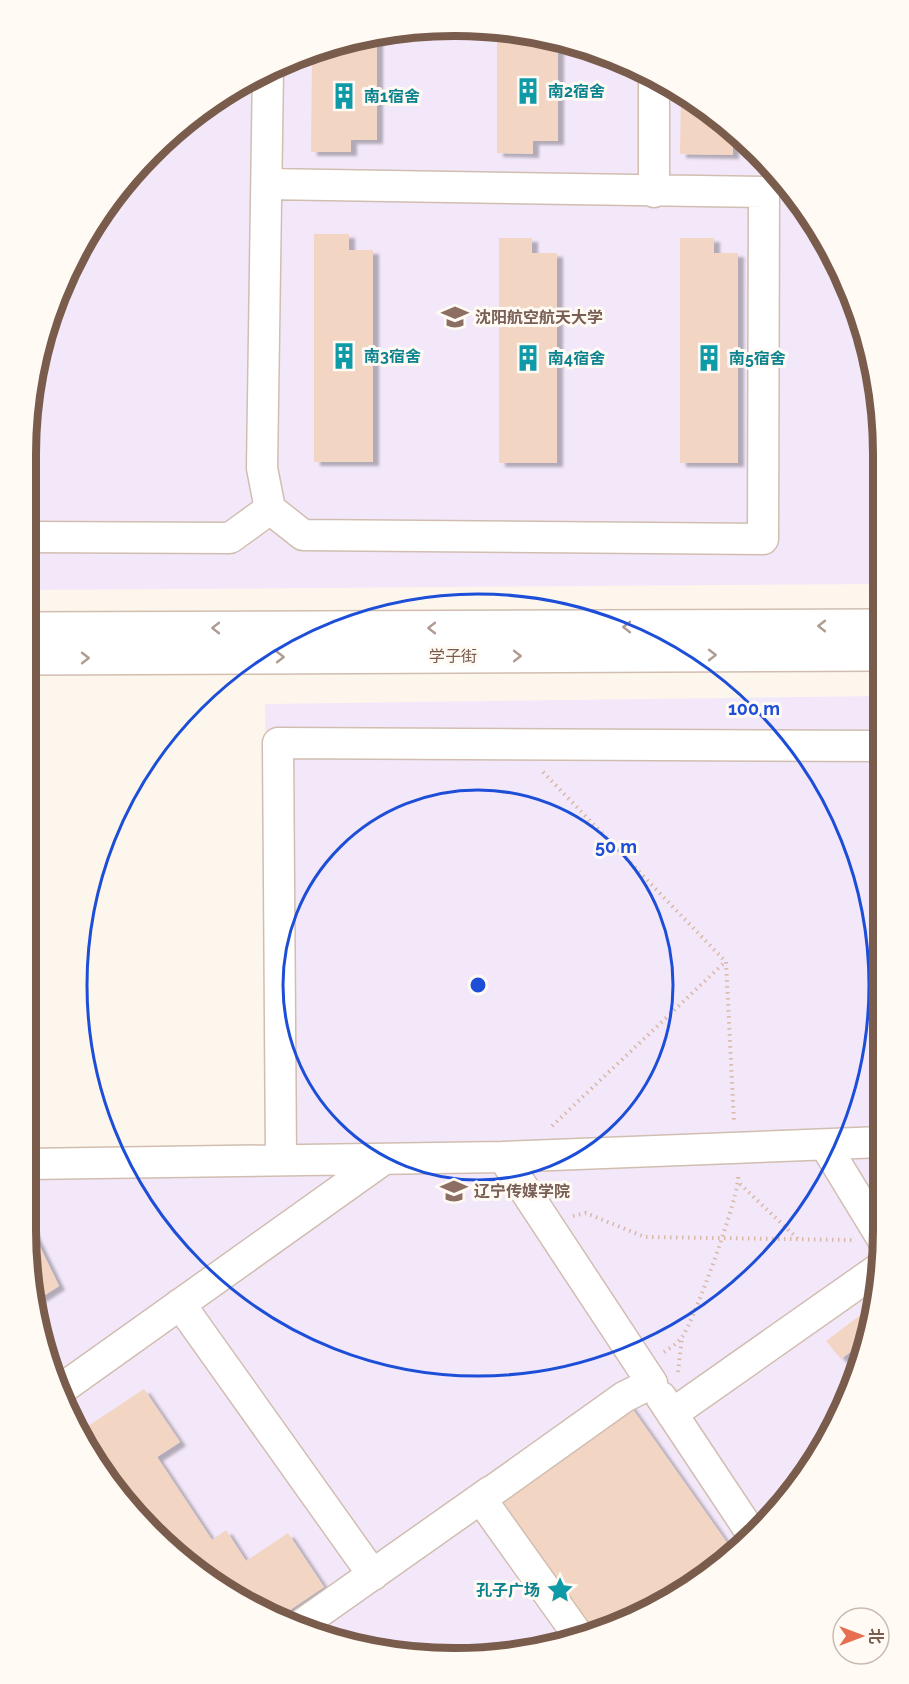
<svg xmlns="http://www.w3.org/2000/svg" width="909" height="1684" viewBox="0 0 909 1684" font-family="Raleway,'Noto Sans SC',sans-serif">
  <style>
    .education { fill: #f3e8fa }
    .building { fill: #f3d5c3; filter: url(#shadow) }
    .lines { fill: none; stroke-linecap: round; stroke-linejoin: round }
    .minor-casing { stroke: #d1beb0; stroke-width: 33 }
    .tertiary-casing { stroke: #d1beb0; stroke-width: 36 }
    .path { stroke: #d9b8a5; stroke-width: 4; stroke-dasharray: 1.5 4.5; stroke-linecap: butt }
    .minor { stroke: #fff; stroke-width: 30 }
    .tertiary { stroke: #fff; stroke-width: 33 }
    .oneway { stroke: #af9d94 }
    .ring { fill: none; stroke: #1d4ed8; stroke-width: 3 }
    .labels { text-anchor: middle; stroke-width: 6; stroke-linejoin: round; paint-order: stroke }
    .culture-label { font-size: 16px; font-weight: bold; fill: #0d838f; stroke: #fffaf3; text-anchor: start }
    .education-label { font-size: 16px; font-weight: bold; fill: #785e54; stroke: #fffaf3; text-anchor: start }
    .street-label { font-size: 16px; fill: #7a5c4d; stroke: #fffaf3 }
    .rim { fill: none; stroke: #7a5c4d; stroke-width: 8 }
    .centre { fill: #1d4ed8; stroke: #fffaf3; stroke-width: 3 }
    .ring-label { font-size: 18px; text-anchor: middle; font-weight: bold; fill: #1d4ed8; stroke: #fffaf3; stroke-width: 6; stroke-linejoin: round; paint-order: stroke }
  </style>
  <defs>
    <filter id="shadow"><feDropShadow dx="6" dy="4" stdDeviation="1.5" flood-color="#0004"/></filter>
  </defs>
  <rect width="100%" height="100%" fill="#fdf6ec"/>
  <path class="education" d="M 426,26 L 510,29 L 592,48 L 669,83 L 738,132 L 811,216 L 851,291 L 880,399 L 880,584 L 26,590 L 26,427 L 40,343 L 83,240 L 132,172 L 193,114 L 264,70 L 343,40 Z
    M 881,696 L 883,1257 L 869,1341 L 826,1444 L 738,1552 L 619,1626 L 483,1658 L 344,1644 L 216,1586 L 114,1491 L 48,1368 L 26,1229 L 26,1152 L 269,1149 L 265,704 Z"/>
  <path class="building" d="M 497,29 L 558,40 L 558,141 L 533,141 L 533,154 L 497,153 Z
    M 377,35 L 377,140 L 351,140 L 351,152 L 311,152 L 312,52 L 343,40 Z
    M 681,92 L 733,129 L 733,155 L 680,154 Z
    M 314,234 L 349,234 L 349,250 L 373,250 L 373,462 L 314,462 Z
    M 499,238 L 532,238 L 532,253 L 557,253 L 557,463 L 499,463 Z
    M 680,238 L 714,238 L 714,253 L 738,253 L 738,463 L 680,463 Z
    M 26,1218 L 59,1286 L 37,1300 L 26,1230 Z
    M 875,1304 L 869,1338 L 841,1359 L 826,1341 Z
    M 144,1389 L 180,1442 L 157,1457 L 212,1540 L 226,1530 L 246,1561 L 288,1533 L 324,1587 L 281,1616 L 216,1586 L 114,1491 L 82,1430 Z
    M 624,1397 L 735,1554 L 619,1626 L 578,1635 L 481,1499 Z"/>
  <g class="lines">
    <defs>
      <path id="minor" d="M 267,184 L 764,192 L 763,539 L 303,535 L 270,509 L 262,468 L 268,69
        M 654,192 L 654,76
        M 26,537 L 230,538 L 270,509
        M 825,1145 L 883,1240
        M 503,1157 L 882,1142
        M 281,1160 L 278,743 L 881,746
        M 26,1164 L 503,1157 L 652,1383 L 624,1397 L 481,1499 L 578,1635
        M 180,1304 L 373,1575
        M 60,1390 L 384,1159
        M 661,1397 L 752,1534
        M 672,1414 L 881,1267
        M 301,1625 L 491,1491"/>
      <path id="tertiary" d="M 26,629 L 881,626
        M 26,658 L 881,654"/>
    </defs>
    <use href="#minor" class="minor-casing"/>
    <use href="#tertiary" class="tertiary-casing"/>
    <path class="path" d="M 543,772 L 726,962 L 734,1122
      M 552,1126 L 725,962
      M 740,1184 L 798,1239
      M 573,1216 L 586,1213 L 645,1237 L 852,1240
      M 664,1352 C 670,1348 678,1343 682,1337 C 694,1321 741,1192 738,1175
      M 678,1372 L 682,1338
      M 814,1458 L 828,1431 L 833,1427"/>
    <use href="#minor" class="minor"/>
    <use href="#tertiary" class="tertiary"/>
  </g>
  <defs><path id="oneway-chevron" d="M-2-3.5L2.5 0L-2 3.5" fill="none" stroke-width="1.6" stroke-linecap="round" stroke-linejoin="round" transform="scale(1.5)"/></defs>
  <g class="oneway">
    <use href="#oneway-chevron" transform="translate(822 626) rotate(180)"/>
    <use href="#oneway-chevron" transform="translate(627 627) rotate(180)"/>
    <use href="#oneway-chevron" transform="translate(216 628) rotate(180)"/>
    <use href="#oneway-chevron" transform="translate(432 628) rotate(180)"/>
    <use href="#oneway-chevron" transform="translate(712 655)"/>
    <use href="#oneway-chevron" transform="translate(517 656)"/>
    <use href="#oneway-chevron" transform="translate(280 657)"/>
    <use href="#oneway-chevron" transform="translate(85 658)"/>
  </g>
  <g class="ring">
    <circle cx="478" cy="985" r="195"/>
    <circle cx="478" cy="985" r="391"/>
  </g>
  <defs>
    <symbol id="building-bare" viewBox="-9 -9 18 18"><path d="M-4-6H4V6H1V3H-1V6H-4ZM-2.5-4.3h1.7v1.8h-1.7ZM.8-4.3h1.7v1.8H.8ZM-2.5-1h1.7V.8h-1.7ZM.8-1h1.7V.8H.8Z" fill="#0f9aa8" stroke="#fffaf3" stroke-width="2.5" paint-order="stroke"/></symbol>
    <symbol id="university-bare" viewBox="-9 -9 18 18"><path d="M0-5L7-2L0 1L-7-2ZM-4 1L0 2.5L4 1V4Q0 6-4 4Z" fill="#8d6e63" stroke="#fffaf3" stroke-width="2.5" paint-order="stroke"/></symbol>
    <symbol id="sight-bare" viewBox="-9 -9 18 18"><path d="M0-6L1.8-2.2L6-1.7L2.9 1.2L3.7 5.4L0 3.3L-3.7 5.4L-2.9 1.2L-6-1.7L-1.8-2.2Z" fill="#0f9aa8" stroke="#fffaf3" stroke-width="2.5" paint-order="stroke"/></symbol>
  </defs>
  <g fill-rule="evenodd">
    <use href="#building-bare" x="509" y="72" width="38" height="38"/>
    <use href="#building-bare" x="325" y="77" width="38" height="38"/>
    <use href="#university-bare" x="436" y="298" width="38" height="38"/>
    <use href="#building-bare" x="325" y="337" width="38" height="38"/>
    <use href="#building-bare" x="509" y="339" width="38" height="38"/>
    <use href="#building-bare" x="690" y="339" width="38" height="38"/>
    <use href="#university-bare" x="435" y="1172" width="38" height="38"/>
    <use href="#sight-bare" x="541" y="1571" width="38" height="38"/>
  </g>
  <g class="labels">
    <g class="culture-label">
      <text x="548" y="97">南2宿舍</text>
      <text x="364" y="102">南1宿舍</text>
      <text x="364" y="362">南3宿舍</text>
      <text x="548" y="364">南4宿舍</text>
      <text x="729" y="364">南5宿舍</text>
      <text x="540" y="1596" text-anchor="end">孔子广场</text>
    </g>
    <g class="education-label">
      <text x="475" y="323">沈阳航空航天大学</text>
      <text x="474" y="1197">辽宁传媒学院</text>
    </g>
    <g class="street-label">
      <text x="453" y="662">学子街</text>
    </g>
  </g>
  <path d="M0 0H909V1684H0ZM454 36H455A418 418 0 0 1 873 454V1230A418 418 0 0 1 455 1648H454A418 418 0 0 1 36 1230V454A418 418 0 0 1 454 36Z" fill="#fffaf3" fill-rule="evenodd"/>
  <path class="rim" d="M454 36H455A418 418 0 0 1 873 454V1230A418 418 0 0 1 455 1648H454A418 418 0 0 1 36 1230V454A418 418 0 0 1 454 36Z"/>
  <circle cx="478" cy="985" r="9" class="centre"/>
  <g class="ring-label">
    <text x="754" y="715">100 m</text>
    <text x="616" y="853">50 m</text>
  </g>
  <g transform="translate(861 1636) rotate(90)"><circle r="28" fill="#fffaf3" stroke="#cabbb1" stroke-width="1.5"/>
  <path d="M0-4.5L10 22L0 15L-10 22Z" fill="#e76f51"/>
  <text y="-9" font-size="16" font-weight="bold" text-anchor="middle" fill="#7a5c4d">北</text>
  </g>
</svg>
